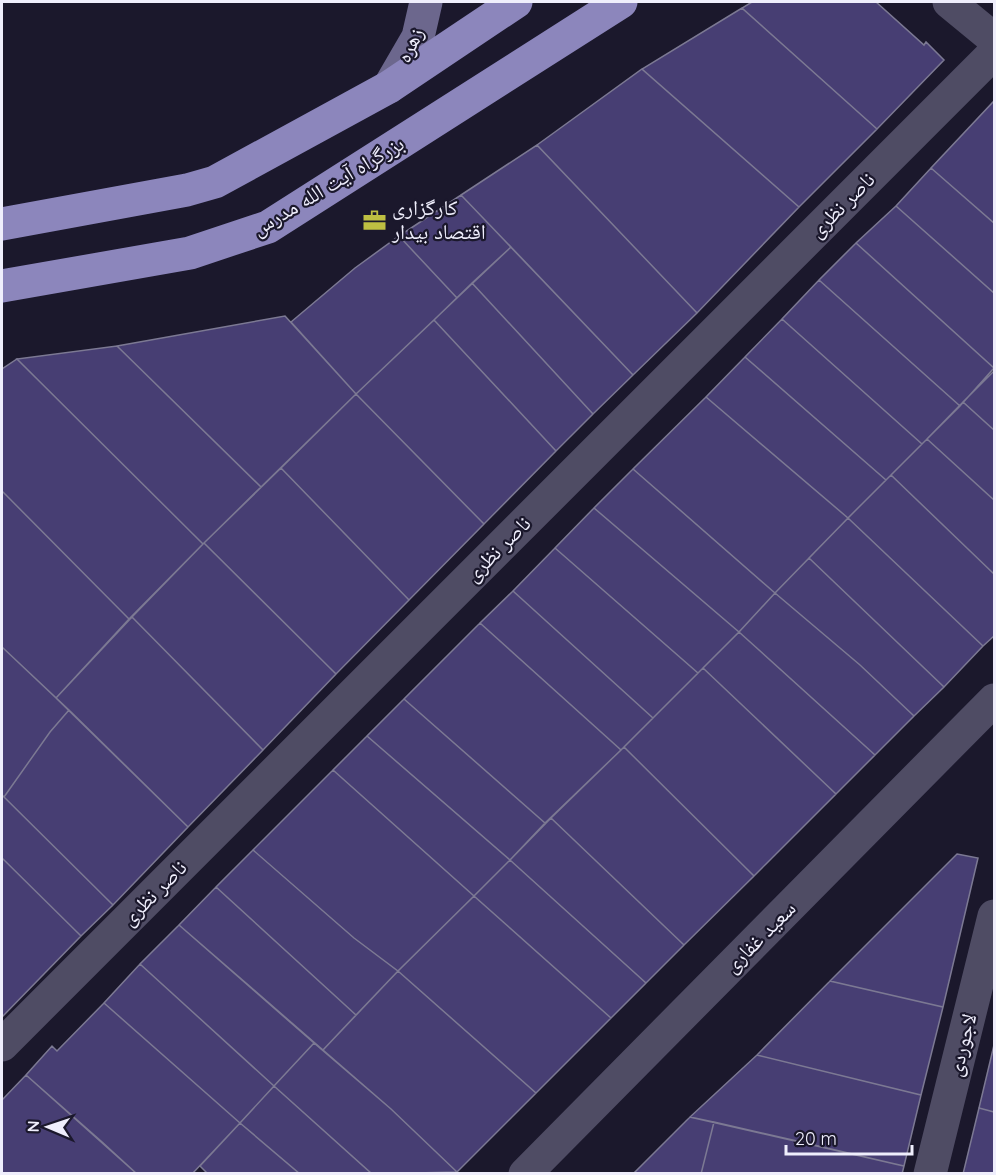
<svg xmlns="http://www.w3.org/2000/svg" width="996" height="1175" viewBox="0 0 996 1175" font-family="Quicksand,'Noto Naskh Arabic',sans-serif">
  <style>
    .building { fill: #473e73; stroke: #7c7993; stroke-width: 1.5 }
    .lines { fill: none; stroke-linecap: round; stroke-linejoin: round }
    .minor { stroke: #4f4c64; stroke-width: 33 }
    .secondary { stroke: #6c678d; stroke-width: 33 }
    .trunk { stroke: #8c86bc; stroke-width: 33 }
    .labels { text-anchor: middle; stroke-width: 4.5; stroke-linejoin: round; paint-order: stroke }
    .street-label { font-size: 21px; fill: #efeefc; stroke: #1b182c }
    .poi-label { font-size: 21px; fill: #efeefc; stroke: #1b182c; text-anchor: start }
  </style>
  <rect width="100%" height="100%" fill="#1b182c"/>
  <path class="building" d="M 752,2 L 876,2 L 924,45 L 926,42 L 944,60 L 877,129 L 742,8 Z
    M 742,8 L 877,129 L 799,207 L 642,69 Z
    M 642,69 L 799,207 L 697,313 L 537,145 Z
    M 994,101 L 994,223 L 931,168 Z
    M 537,145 L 697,313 L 633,375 L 461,195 Z
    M 931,168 L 994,223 L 994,293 L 896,206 Z
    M 461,195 L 511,247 L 457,298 L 399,236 Z
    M 896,206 L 994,293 L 994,368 L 856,243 Z
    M 399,236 L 457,298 L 356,394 L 291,322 L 355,268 Z
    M 856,243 L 994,368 L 960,406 L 819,280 Z
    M 511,247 L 633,375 L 593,414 L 472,283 Z
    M 819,280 L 960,406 L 922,444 L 782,319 Z
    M 472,283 L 593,414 L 556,451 L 434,320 Z
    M 285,316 L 356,394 L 261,487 L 117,346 Z
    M 782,319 L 922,444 L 886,480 L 745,357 Z
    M 434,320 L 556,451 L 484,524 L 356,394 Z
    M 117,346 L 261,487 L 203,544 L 17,359 Z
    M 745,357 L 886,480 L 848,518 L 706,397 Z
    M 17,359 L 203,544 L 129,619 L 2,491 L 2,369 Z
    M 994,371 L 994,430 L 963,402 Z
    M 356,394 L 484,524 L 409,600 L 281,468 Z
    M 706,397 L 848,518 L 775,593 L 633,469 Z
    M 963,402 L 994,430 L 994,500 L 927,439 Z
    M 927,439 L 994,500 L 994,574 L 891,475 Z
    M 281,468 L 409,600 L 336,674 L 204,543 Z
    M 633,469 L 775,593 L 739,632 L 594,508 Z
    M 891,475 L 994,574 L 994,636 L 983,646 L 848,518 Z
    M 2,491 L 129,619 L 56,698 L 2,647 Z
    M 594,508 L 739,632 L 698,673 L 555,548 Z
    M 848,518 L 983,646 L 944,687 L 809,558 Z
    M 204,543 L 336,674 L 263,750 L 132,617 Z
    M 555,548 L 698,673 L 653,718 L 513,591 Z
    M 809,558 L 944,687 L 914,716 L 860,665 L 775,593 Z
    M 513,591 L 653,718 L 621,750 L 480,623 Z
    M 775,593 L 860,665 L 914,716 L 875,755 L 739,632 Z
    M 132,617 L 263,750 L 188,827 L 56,698 Z
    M 480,623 L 621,750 L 545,823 L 404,699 Z
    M 739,632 L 875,755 L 836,794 L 703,668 Z
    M 2,647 L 69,710 L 50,732 L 4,797 L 2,795 Z
    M 703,668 L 836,794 L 754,876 L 624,747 Z
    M 404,699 L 545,823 L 510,860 L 367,736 Z
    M 69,710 L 188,827 L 113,905 L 4,797 L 50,732 Z
    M 367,736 L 510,860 L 474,896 L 333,770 Z
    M 624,747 L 754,876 L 684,945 L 551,818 Z
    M 333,770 L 474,896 L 398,971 L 354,938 L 253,850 Z
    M 2,795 L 113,905 L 81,936 L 2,858 Z
    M 551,818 L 684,945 L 646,983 L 510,860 Z
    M 253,850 L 354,938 L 398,971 L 356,1015 L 216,887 Z
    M 957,854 L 978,858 L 943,1007 L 830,981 Z
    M 2,858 L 81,936 L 2,1017 Z
    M 510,860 L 646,983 L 611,1018 L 474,896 Z
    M 216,887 L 356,1015 L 323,1050 L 179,925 Z
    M 474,896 L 611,1018 L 536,1093 L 398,971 Z
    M 179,925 L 314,1043 L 274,1086 L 140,964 Z
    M 140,964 L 274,1086 L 240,1123 L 104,1003 Z
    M 398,971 L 536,1093 L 457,1172 L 391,1109 L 323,1050 Z
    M 830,981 L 943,1007 L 921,1095 L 757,1055 Z
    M 104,1003 L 240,1123 L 192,1174 L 137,1174 L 26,1075 L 52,1046 L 57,1051 Z
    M 314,1043 L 391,1109 L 457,1172 L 372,1174 L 274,1086 Z
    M 994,1045 L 994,1112 L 979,1108 Z
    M 757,1055 L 921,1095 L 904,1166 L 690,1117 Z
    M 26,1075 L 101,1141 L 137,1174 L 2,1174 L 2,1100 Z
    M 274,1086 L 371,1173 L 372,1174 L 300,1174 L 240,1123 Z
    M 979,1108 L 994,1112 L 994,1174 L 963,1174 Z
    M 690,1117 L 714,1122 L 701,1174 L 633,1174 Z
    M 714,1122 L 797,1141 L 904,1166 L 902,1174 L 701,1174 Z
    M 240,1123 L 300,1174 L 208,1174 L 200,1166 Z"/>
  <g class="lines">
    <path class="minor" d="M 949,2 L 994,39
      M 2,1045 L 994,53
      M 525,1174 L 994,700
      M 930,1174 L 994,916"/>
    <path class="secondary" d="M 389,87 L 418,37 L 426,2"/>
    <path class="trunk" d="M 2,224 L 187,190 L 215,182 L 389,87 L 516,2
      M 2,286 L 190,253 L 268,227 L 621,2"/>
  </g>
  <defs>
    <symbol id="office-bare" viewBox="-9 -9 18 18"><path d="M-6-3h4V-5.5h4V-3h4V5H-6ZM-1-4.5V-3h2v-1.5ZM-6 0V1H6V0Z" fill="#bebf42" stroke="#1b182c" stroke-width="2.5" paint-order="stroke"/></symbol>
  </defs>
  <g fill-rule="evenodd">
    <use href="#office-bare" x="358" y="204" width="33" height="33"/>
  </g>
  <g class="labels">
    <g class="street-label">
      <text transform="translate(410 45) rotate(-64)" y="7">زهره</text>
      <text transform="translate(328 186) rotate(-31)" y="7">بزرگراه آیت الله مدرس</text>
      <text transform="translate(842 205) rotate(-45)" y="7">ناصر نظری</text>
      <text transform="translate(498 549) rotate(-45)" y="7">ناصر نظری</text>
      <text transform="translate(154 893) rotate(-45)" y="7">ناصر نظری</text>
      <text transform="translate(760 937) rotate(-45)" y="7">سعید غفاری</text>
      <text transform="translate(962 1045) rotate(-76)" y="7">لاجوردی</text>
    </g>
    <g class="poi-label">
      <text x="392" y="215">کارگزاری<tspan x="392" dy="24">اقتصاد بیدار</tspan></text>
    </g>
  </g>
  <rect width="996" height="1175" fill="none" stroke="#efeefc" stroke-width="6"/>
  <g transform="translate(48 1127) rotate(272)" stroke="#1b182c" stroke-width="4.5" paint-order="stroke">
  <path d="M0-4.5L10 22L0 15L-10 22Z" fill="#efeefc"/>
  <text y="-9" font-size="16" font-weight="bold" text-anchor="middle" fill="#efeefc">N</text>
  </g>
  <path d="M786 1145v9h126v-9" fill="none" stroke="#efeefc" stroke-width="3"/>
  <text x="795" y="1145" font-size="18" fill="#efeefc" stroke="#1b182c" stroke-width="4.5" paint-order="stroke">20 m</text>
</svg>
